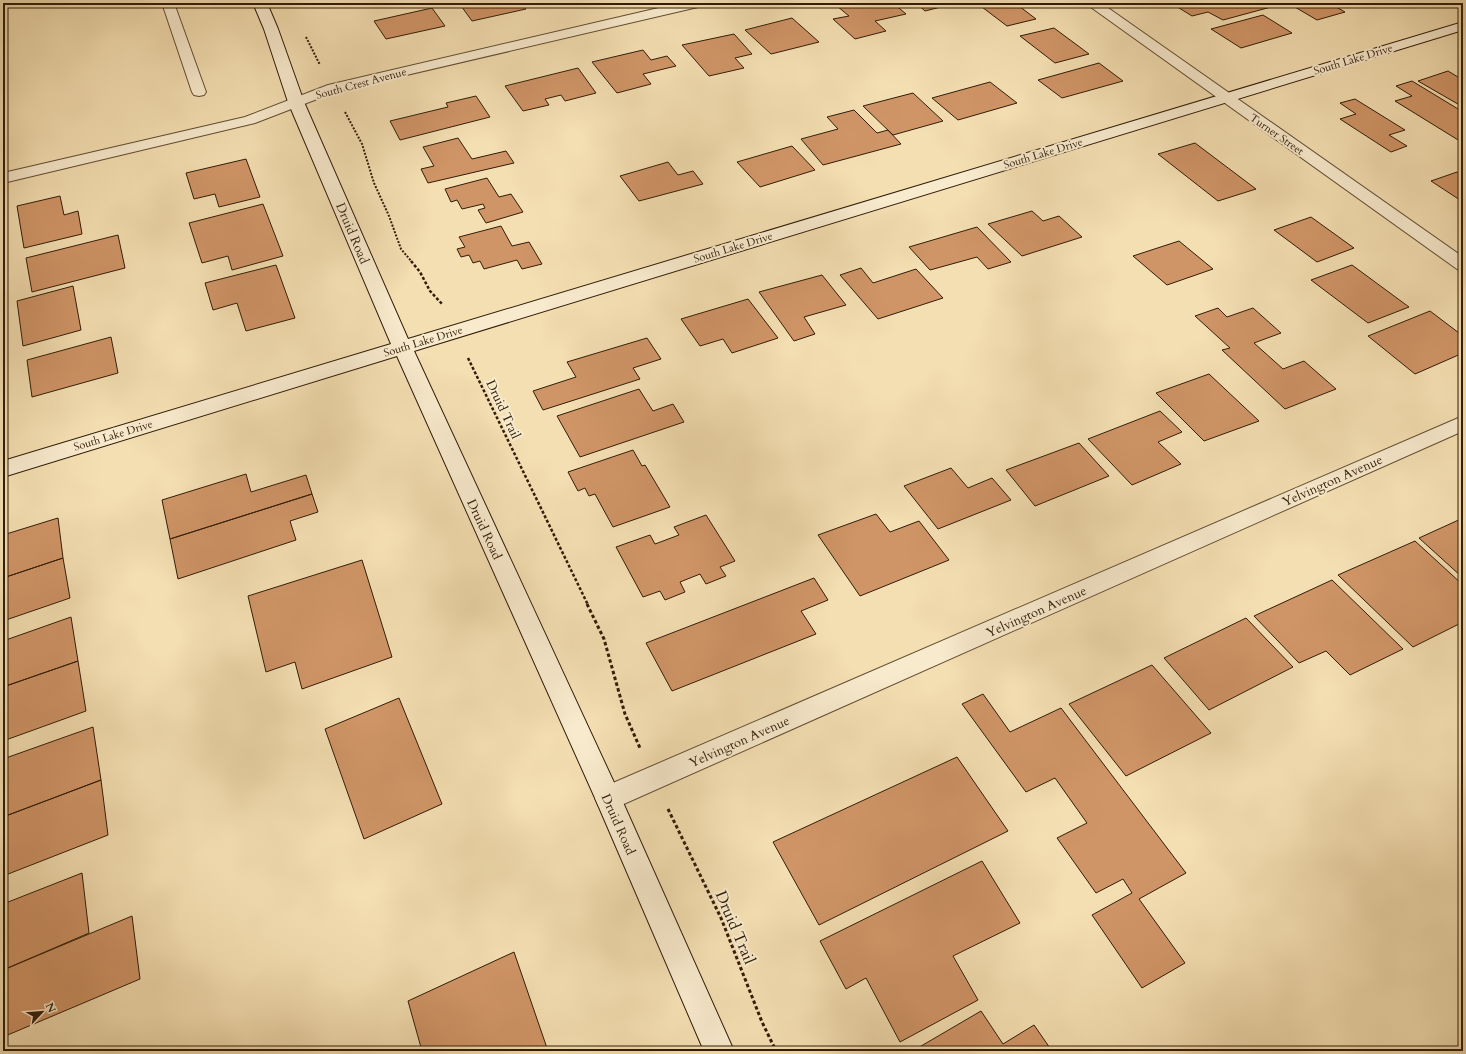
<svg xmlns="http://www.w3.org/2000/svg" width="1466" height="1054" viewBox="0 0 1466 1054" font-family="Cardo,serif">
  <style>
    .building { fill: #d09567; stroke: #311c08 }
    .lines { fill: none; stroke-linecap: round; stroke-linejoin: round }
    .lane-casing { stroke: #624d32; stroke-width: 2 }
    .street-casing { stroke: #624d32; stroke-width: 2 }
    .secondary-casing { stroke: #311c08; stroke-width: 2 }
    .path-far2 { stroke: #311c08; stroke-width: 2; stroke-dasharray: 2 1.5; stroke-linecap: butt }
    .path-far1 { stroke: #311c08; stroke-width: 2.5; stroke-dasharray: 3 2; stroke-linecap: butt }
    .path { stroke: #311c08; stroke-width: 3; stroke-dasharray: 3.5 2.5; stroke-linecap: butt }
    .lane { fill: #f8eacd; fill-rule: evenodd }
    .street { fill: #f8eacd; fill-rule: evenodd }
    .secondary { fill: #f8eacd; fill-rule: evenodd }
    .labels { text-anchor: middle; stroke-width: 4; stroke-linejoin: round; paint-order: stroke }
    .far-street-label { font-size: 11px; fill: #311c08; stroke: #f8eacd }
    .street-label { font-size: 13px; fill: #311c08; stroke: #f8eacd }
    .near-street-label { font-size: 16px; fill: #311c08; stroke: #f8eacd }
  </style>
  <rect width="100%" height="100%" fill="#f4dfb2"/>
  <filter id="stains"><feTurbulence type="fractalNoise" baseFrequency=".005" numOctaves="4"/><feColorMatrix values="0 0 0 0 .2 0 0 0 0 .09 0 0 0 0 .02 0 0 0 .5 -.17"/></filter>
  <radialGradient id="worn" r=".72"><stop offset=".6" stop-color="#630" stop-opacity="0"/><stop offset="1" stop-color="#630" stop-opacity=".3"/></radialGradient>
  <path class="building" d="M 459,3 L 522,3 L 526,9 L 472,21 Z
    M 528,3 L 549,3 L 531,7 Z
    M 851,3 L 893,3 L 906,14 L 875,21 L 886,31 L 855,39 L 833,19 L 849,16 L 837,6 Z
    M 916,3 L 947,3 L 949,5 L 925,11 Z
    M 983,3 L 1015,3 L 1036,19 L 1007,26 L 978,4 Z
    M 1171,3 L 1231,3 L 1234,4 L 1264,3 L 1271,7 L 1223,20 L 1208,12 L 1192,16 Z
    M 1288,3 L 1329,3 L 1345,12 L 1317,20 Z
    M 1365,3 L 1388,3 L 1373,7 Z
    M 432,8 L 445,26 L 386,39 L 374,21 Z
    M 1263,15 L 1292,33 L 1241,48 L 1211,29 Z
    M 792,18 L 819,42 L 771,54 L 745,30 Z
    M 1054,28 L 1089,54 L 1055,63 L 1020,36 Z
    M 734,34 L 752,54 L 735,58 L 744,68 L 709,76 L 682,45 Z
    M 643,50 L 651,60 L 667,56 L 676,66 L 643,74 L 651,84 L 617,93 L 592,62 Z
    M 1099,63 L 1123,81 L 1062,98 L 1038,80 Z
    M 578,68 L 596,93 L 565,101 L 561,95 L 545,99 L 549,105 L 523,111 L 505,86 Z
    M 1448,71 L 1463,80 L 1463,107 L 1418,81 Z
    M 1412,81 L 1463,112 L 1463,143 L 1395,101 L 1412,96 L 1396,86 Z
    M 990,82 L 1017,103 L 958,120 L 932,98 Z
    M 913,93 L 943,121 L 893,135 L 863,106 Z
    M 476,96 L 490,117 L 400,140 L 390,121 L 448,107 L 446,103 Z
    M 1355,99 L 1405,130 L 1389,135 L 1407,146 L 1391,152 L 1340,119 L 1356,114 L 1340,103 Z
    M 854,110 L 877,133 L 888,130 L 901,144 L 823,165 L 801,139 L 838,129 L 827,117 Z
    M 458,138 L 472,159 L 506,151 L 514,163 L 428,183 L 421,169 L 434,166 L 423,147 Z
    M 1195,143 L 1256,189 L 1218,201 L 1158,154 Z
    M 792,146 L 815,170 L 760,187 L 737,162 Z
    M 246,159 L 260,197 L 219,207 L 215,194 L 194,199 L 186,173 Z
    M 668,162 L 678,175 L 693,171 L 703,184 L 639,201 L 620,176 Z
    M 1457,172 L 1463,176 L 1463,202 L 1431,181 Z
    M 487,178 L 499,197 L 511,194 L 523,212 L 486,223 L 478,210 L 485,208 L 483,204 L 462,209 L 457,200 L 451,202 L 445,189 Z
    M 60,196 L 64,215 L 78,211 L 82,234 L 24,248 L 17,206 Z
    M 263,204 L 283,256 L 232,270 L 228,256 L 202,263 L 189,223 Z
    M 1032,211 L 1043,221 L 1059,216 L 1082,237 L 1022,256 L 988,224 Z
    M 1311,217 L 1354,248 L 1317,262 L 1274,230 Z
    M 501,226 L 512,246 L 529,242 L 542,264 L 522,269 L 517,260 L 484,269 L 480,261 L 473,263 L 469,255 L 461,257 L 457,249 L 465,247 L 459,237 Z
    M 977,227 L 1011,262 L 988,269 L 977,257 L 930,270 L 909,247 Z
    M 118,235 L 125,268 L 32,292 L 26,258 Z
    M 1179,241 L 1213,269 L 1167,285 L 1133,256 Z
    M 276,265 L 295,318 L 246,331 L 237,303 L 213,310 L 205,283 Z
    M 1352,265 L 1409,307 L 1368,323 L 1311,280 Z
    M 861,268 L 873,283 L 916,269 L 943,298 L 878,319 L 840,275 Z
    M 822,275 L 846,305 L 804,317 L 815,334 L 794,341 L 759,292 Z
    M 73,286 L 81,330 L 23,346 L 17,301 Z
    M 748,299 L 778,338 L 732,353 L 723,339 L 700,346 L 681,319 Z
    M 1218,308 L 1227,317 L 1253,308 L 1281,333 L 1254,343 L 1283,369 L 1304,361 L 1336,389 L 1285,409 L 1222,350 L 1230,348 L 1195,316 Z
    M 1430,311 L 1463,336 L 1463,353 L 1415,374 L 1368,336 Z
    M 111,337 L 118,373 L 32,397 L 27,360 Z
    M 647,338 L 661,359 L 633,368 L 640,379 L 543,410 L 533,391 L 576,377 L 567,362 Z
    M 1209,374 L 1259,421 L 1204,441 L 1156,393 Z
    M 639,389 L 653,411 L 673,404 L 684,422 L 580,457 L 557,416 Z
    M 1160,411 L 1182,432 L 1158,442 L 1181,464 L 1132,485 L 1088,439 Z
    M 1079,443 L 1109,476 L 1035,506 L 1006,470 Z
    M 633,450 L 642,466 L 645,465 L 670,507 L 613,527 L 595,494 L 589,496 L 585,488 L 578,491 L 568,472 Z
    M 951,468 L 968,488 L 992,478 L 1011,500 L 938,529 L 904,486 Z
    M 246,474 L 251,492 L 306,475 L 312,494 L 170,539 L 162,500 Z
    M 312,494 L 318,512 L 290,521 L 296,540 L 178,579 L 170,539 Z
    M 876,514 L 890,532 L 919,521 L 949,560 L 860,596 L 818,535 Z
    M 706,515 L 735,561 L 720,567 L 726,576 L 706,584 L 700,574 L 680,582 L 685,592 L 665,600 L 660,591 L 643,597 L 616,547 L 650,535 L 655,544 L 679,535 L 674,527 Z
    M 58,518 L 63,558 L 3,578 L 3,535 Z
    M 1463,518 L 1463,577 L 1462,577 L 1419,538 Z
    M 1415,541 L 1463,585 L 1463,622 L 1413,647 L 1338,575 Z
    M 63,558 L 70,598 L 3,621 L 3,578 Z
    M 362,560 L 392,657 L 302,689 L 295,662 L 266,672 L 248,596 Z
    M 814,578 L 828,600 L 801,611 L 816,634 L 672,691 L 646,643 Z
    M 1332,580 L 1403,649 L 1350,675 L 1326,651 L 1299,663 L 1254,616 Z
    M 71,617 L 78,661 L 3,687 L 3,641 Z
    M 1246,618 L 1293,667 L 1209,710 L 1164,658 Z
    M 78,661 L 86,711 L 3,741 L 3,687 Z
    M 1152,665 L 1211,733 L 1126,776 L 1069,704 Z
    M 983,694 L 1010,732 L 1061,708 L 1186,873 L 1139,899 L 1185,963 L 1142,988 L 1092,915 L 1132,893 L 1123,879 L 1096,893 L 1057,838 L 1087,823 L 1055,778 L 1026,792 L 962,704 Z
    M 399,698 L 442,804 L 364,839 L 325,729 Z
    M 93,727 L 101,780 L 3,817 L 3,759 Z
    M 957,757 L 1008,831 L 819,925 L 773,842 Z
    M 101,780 L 108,835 L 3,876 L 3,817 Z
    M 982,861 L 1020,923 L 953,956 L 978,1000 L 900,1042 L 866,978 L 846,989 L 820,941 Z
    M 82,873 L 89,933 L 3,970 L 3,904 Z
    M 132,916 L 140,979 L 3,1037 L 3,970 Z
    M 514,952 L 548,1051 L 422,1051 L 408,1001 Z
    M 981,1011 L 1003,1044 L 1034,1025 L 1052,1051 L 917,1051 L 916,1049 Z"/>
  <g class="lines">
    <defs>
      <path id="lane" d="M 162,3 L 174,3 L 206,92 L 204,95 L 199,96 L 194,95 L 192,92 Z"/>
      <path id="street" d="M 680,3 L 705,3 L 703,6 L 698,7 L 338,91 L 255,123 L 3,183 L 3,173 L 245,117 L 328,85 Z
        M 1085,3 L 1101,3 L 1463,257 L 1463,271 L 1457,269 Z
        M 1463,416 L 1463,431 L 617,807 L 608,810 L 599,807 L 595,798 L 599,789 Z"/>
      <path id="secondary" d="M 253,3 L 267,3 L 278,29 L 304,102 L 408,339 L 1463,22 L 1463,30 L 414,351 L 617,789 L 734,1051 L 704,1051 L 595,798 L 397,356 L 3,477 L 3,461 L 391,344 L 288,102 L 264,29 Z"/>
    </defs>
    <use href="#lane" class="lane-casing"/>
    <use href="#street" class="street-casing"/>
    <use href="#secondary" class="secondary-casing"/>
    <path class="path-far2" d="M 306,37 L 320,65
      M 345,112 L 362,144 L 374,183 L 389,216 L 401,249 L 412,262"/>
    <path class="path-far1" d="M 411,261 L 420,272 L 430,291 L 443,305
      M 468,358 L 588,605"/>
    <path class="path" d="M 587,604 L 604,639 L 625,714 L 640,748
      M 668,809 L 721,918 L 762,1022 L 776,1051"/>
    <use href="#lane" class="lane"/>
    <use href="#street" class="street"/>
    <use href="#secondary" class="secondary"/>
  </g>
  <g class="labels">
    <g class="far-street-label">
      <text transform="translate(1353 59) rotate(-17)" y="4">South Lake Drive</text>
      <text transform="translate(361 83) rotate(-15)" y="4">South Crest Avenue</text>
      <text transform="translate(1277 134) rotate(35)" y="4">Turner Street</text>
      <text transform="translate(1043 153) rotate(-17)" y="4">South Lake Drive</text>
      <text transform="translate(733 247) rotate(-17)" y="4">South Lake Drive</text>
      <text transform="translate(423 341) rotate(-17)" y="4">South Lake Drive</text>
      <text transform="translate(113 435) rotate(-17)" y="4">South Lake Drive</text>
    </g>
    <g class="street-label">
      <text transform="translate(353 233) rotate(67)" y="5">Druid Road</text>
      <text transform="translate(504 409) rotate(65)" y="5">Druid Trail</text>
      <text transform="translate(1332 480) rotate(-24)" y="5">Yelvington Avenue</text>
      <text transform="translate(485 529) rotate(65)" y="5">Druid Road</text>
      <text transform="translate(1036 611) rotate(-24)" y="5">Yelvington Avenue</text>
      <text transform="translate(739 741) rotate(-24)" y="5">Yelvington Avenue</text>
      <text transform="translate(619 824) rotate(66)" y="5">Druid Road</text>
    </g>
    <g class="near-street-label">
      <text transform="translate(736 927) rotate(67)" y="6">Druid Trail</text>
    </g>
  </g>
  <rect width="1466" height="1054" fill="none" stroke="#f4dfb2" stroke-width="16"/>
  <rect x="4" y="4" width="1458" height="1046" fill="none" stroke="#311c08" stroke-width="2"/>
  <rect x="8" y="8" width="1450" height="1038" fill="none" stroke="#311c08"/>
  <g transform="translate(42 1012) rotate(64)" stroke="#f8eacd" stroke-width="3" paint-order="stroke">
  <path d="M0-3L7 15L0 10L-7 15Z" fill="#311c08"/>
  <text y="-6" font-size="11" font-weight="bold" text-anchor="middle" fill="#311c08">N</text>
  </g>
  <rect width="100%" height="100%" filter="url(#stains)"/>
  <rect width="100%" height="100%" fill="url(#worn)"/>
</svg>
